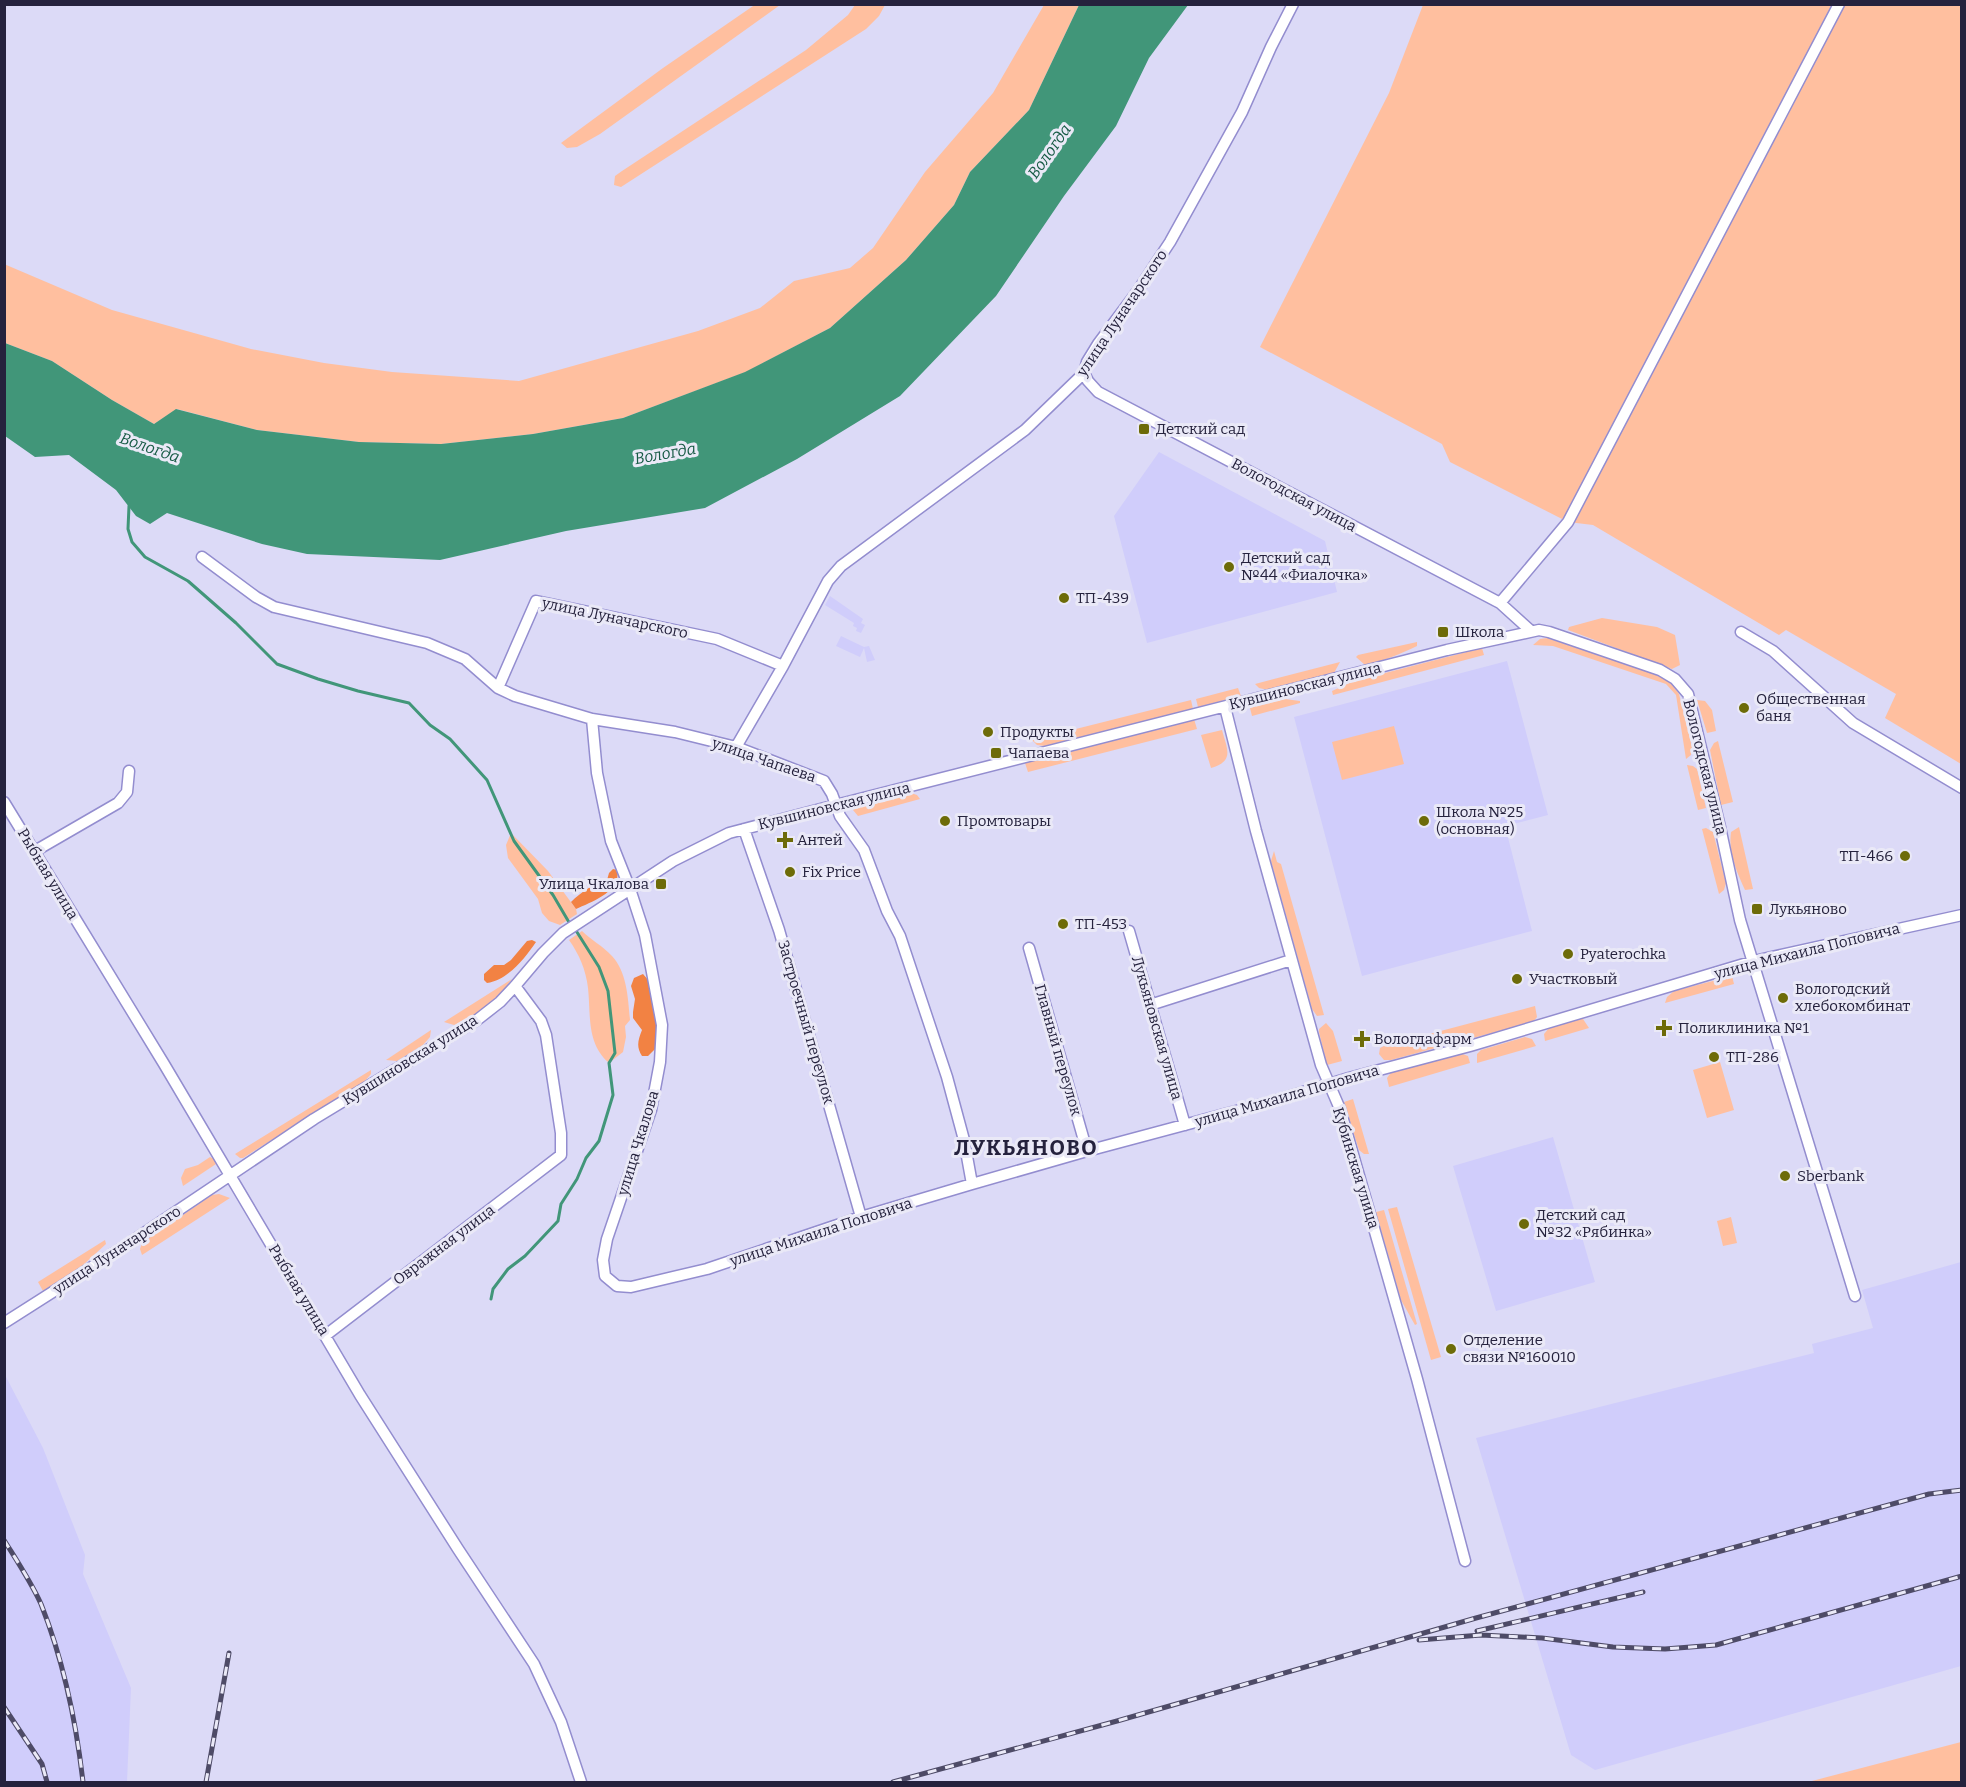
<svg xmlns="http://www.w3.org/2000/svg" width="1966" height="1787" viewBox="0 0 1966 1787" font-family="Bitter,serif">
  <style>
    .built { fill: #d0cdfb }
    .green { fill: #ffbf9f }
    .forest { fill: #f28243 }
    .water { fill: #419679 }
    .lines { fill: none; stroke-linecap: round; stroke-linejoin: round }
    .stream { stroke: #419679; stroke-width: 3 }
    .minor-casing { stroke: #938dcf; stroke-width: 13 }
    .minor { stroke: #fff; stroke-width: 10 }
    .rail-casing { stroke: #4e4b67; stroke-width: 5 }
    .rail { stroke: #eae9f7; stroke-width: 3; stroke-dasharray: 9; stroke-linecap: butt }
    .poi-dot { fill: #6d6b08; stroke: #eae9f7; stroke-width: 2 }
    .labels { text-anchor: middle; stroke-width: 6; stroke-linejoin: round; paint-order: stroke }
    .street-label { font-size: 15px; fill: #25223d; stroke: #eae9f7 }
    .poi-label { font-size: 15px; fill: #25223d; stroke: #eae9f7; text-anchor: start }
    .water-label { font-size: 16px; font-style: italic; fill: #185b46; stroke: #eae9f7 }
    .district-label { font-size: 21px; font-weight: bold; letter-spacing: 1.5px; fill: #25223d; stroke: #eae9f7 }
  </style>
  <rect width="100%" height="100%" fill="#dcdaf7"/>
  <path class="built" d="M 1159,452 L 1325,541 L 1337,592 L 1147,643 L 1114,516 Z
    M 830,596 L 863,619 L 861,623 L 865,625 L 861,633 L 856,631 L 857,628 L 853,626 L 854,623 L 825,605 Z
    M 841,636 L 864,647 L 869,646 L 875,660 L 867,662 L 864,648 L 860,657 L 836,646 Z
    M 1507,661 L 1548,815 L 1505,826 L 1532,931 L 1362,976 L 1294,717 Z
    M 1553,1137 L 1595,1282 L 1496,1311 L 1453,1166 Z
    M 1961,1262 L 1961,1666 L 1595,1770 L 1571,1755 L 1476,1438 L 1814,1353 L 1812,1344 L 1873,1328 L 1862,1290 Z
    M 4,1373 L 43,1448 L 85,1555 L 83,1574 L 131,1688 L 127,1782 L 5,1782 Z"/>
  <path class="green" d="M 756,4 L 780,5 L 600,134 L 577,147 L 567,148 L 561,143 L 663,68 Z
    M 855,5 L 885,5 L 879,16 L 866,29 L 621,187 L 614,185 L 615,176 L 622,171 L 806,50 L 848,15 Z
    M 1044,5 L 1079,5 L 1029,110 L 970,172 L 954,205 L 906,260 L 830,328 L 746,372 L 623,418 L 533,434 L 441,444 L 359,442 L 257,430 L 177,409 L 154,424 L 112,400 L 52,361 L 5,343 L 4,264 L 112,310 L 251,349 L 324,363 L 392,372 L 519,381 L 698,331 L 760,308 L 794,281 L 850,268 L 873,248 L 925,172 L 993,93 Z
    M 1423,5 L 1961,5 L 1961,764 L 1885,718 L 1896,694 L 1786,630 L 1779,635 L 1593,525 L 1568,522 L 1450,462 L 1442,444 L 1260,347 L 1389,93 Z
    M 1602,618 L 1657,627 L 1675,635 L 1680,665 L 1672,669 L 1568,630 L 1569,627 Z
    M 1547,638 L 1654,674 L 1670,682 L 1679,694 L 1692,747 L 1691,755 L 1686,759 L 1676,695 L 1666,684 L 1553,646 L 1533,645 L 1540,639 Z
    M 1417,642 L 1417,646 C 1400,654 1384,661 1365,665 L 1356,657 L 1358,655 Z
    M 1482,648 L 1484,655 L 1333,695 L 1332,691 L 1354,681 Z
    M 1340,662 L 1334,673 L 1268,690 L 1259,688 L 1255,684 Z
    M 1238,688 L 1241,696 L 1198,707 L 1196,699 Z
    M 1285,699 L 1300,701 L 1300,703 L 1252,716 L 1250,708 Z
    M 1191,700 L 1193,709 L 1045,746 L 1037,745 L 1032,740 Z
    M 1697,700 L 1705,701 L 1712,710 L 1716,731 L 1707,733 Z
    M 1194,719 L 1197,729 L 1028,772 L 1025,763 Z
    M 1394,726 L 1404,764 L 1342,780 L 1332,742 Z
    M 1222,730 C 1227,749 1235,761 1211,768 L 1201,735 Z
    M 1718,741 L 1733,802 L 1721,805 L 1710,750 L 1714,743 Z
    M 1687,765 L 1693,766 L 1697,769 L 1706,808 L 1698,810 Z
    M 911,793 L 917,795 L 920,799 L 858,816 L 853,810 L 858,806 Z
    M 1739,827 L 1753,889 L 1745,890 C 1737,872 1728,853 1731,832 Z
    M 1706,828 L 1713,832 L 1726,883 L 1724,890 L 1719,894 L 1702,829 Z
    M 511,833 L 548,871 L 576,909 L 577,914 L 560,925 L 549,921 L 542,913 L 538,899 L 508,858 L 506,845 Z
    M 1274,851 L 1277,862 L 1281,864 L 1324,1015 L 1317,1016 L 1312,1009 L 1271,861 Z
    M 582,931 C 591,940 603,946 612,956 C 627,972 628,998 630,1020 L 625,1026 L 626,1037 L 623,1052 L 609,1063 C 586,1043 591,1015 588,988 C 586,970 579,954 569,940 Z
    M 1732,976 L 1734,984 L 1665,1003 L 1667,997 L 1674,991 Z
    M 512,979 C 498,998 477,1017 454,1025 L 444,1022 Z
    M 1535,1006 L 1537,1017 L 1533,1022 L 1391,1060 L 1384,1060 L 1379,1054 L 1380,1048 L 1384,1046 Z
    M 1580,1019 L 1583,1019 L 1589,1028 L 1545,1041 L 1544,1034 L 1549,1028 Z
    M 1326,1023 L 1333,1031 L 1342,1061 L 1327,1065 L 1319,1032 L 1319,1029 Z
    M 431,1030 L 430,1037 L 423,1045 L 397,1061 L 386,1060 Z
    M 1525,1037 L 1532,1039 L 1536,1046 L 1477,1063 L 1477,1054 L 1481,1050 Z
    M 1460,1053 L 1468,1056 L 1470,1063 L 1389,1087 L 1387,1078 L 1392,1071 Z
    M 1720,1062 L 1734,1110 L 1707,1118 L 1693,1070 Z
    M 371,1070 L 371,1074 L 364,1082 L 243,1158 L 240,1158 L 235,1154 Z
    M 1353,1099 L 1369,1154 L 1364,1154 L 1359,1150 L 1344,1102 Z
    M 210,1157 L 214,1159 L 216,1164 L 183,1186 L 181,1178 L 185,1169 L 198,1165 Z
    M 219,1194 L 230,1198 L 142,1255 L 140,1249 L 142,1243 L 212,1195 Z
    M 1397,1207 L 1441,1357 L 1431,1360 L 1388,1209 Z
    M 1384,1210 L 1417,1324 L 1415,1325 L 1401,1300 L 1376,1212 Z
    M 1731,1217 L 1737,1243 L 1723,1246 L 1717,1221 Z
    M 105,1240 L 106,1244 L 82,1266 L 43,1291 L 38,1282 Z
    M 1961,1742 L 1961,1782 L 1808,1782 Z"/>
  <path class="forest" d="M 613,869 L 617,870 C 622,891 592,902 576,909 L 571,902 C 581,892 593,884 607,880 L 609,873 Z
    M 532,940 L 536,942 C 525,958 508,980 487,983 L 484,980 L 484,974 L 494,965 L 504,965 L 511,960 L 527,941 Z
    M 643,974 L 649,981 L 655,1001 L 658,1035 L 655,1049 L 648,1056 L 642,1056 C 636,1047 638,1040 642,1030 L 633,1018 L 633,1012 L 635,999 L 631,986 L 634,978 Z"/>
  <path class="water" d="M 1079,5 L 1188,5 L 1149,58 L 1116,126 L 1064,196 L 996,296 L 900,396 L 797,459 L 705,508 L 566,531 L 440,560 L 307,554 L 262,544 L 167,513 L 150,524 L 136,516 L 116,490 L 69,455 L 35,457 L 5,436 L 5,343 L 52,361 L 112,400 L 154,424 L 176,409 L 257,430 L 359,442 L 441,444 L 533,434 L 623,418 L 745,372 L 830,328 L 906,260 L 954,205 L 970,172 L 1029,110 Z"/>
  <g class="lines">
    <path class="stream" d="M 129,506 L 128,529 L 132,542 L 145,557 L 188,581 L 236,623 L 277,664 L 318,679 L 358,691 L 409,703 L 430,725 L 450,739 L 487,780 L 514,841 L 553,895 L 570,924
      M 491,1299 L 493,1289 L 508,1269 L 525,1256 L 558,1221 L 561,1204 L 577,1179 L 586,1158 L 599,1141 L 613,1095 L 609,1063 L 615,1053 L 608,991 L 599,967 L 575,929"/>
    <defs>
      <path id="minor" d="M 1084,373 L 1088,381 L 1098,392 L 1500,603 L 1531,631
        M 202,557 L 256,597 L 274,607 L 427,643 L 465,659 L 498,688 L 515,696 L 592,719 L 675,732 L 736,747 L 824,781 L 832,794 L 840,816 L 864,850 L 887,911 L 900,936 L 947,1077 L 964,1140 L 972,1184
        M 1500,603 L 1568,522 L 1839,4
        M 1741,632 L 1773,651 L 1853,723 L 1962,788
        M 498,688 L 536,601 L 717,639 L 783,666
        M 1225,707 L 1256,831 L 1321,1065 L 1340,1109 L 1417,1379 L 1465,1561
        M 592,719 L 597,773 L 611,841 L 630,889 L 645,935 L 662,1025 L 660,1062 L 651,1110 L 607,1239 L 603,1260 L 605,1276 L 617,1286 L 631,1287 L 707,1269 L 861,1217 L 972,1184 L 1087,1151 L 1274,1101 L 1349,1078 L 1470,1046 L 1754,961 L 1962,915
        M 736,747 L 783,666 L 828,581 L 841,566 L 1025,430 L 1084,373 L 1087,362 L 1098,344 L 1137,292 L 1170,242 L 1242,112 L 1271,47 L 1293,4
        M 4,802 L 164,1064 L 360,1395 L 458,1549 L 534,1664 L 561,1722 L 581,1782
        M 744,829 L 779,930 L 861,1217
        M 35,851 L 118,803 L 127,792 L 129,771
        M 1129,931 L 1185,1125
        M 1029,948 L 1087,1151
        M 1150,1005 L 1291,960
        M 4,1323 L 128,1244 L 314,1119 L 477,1020 L 500,1002 L 515,986 L 543,953 L 563,933 L 673,861 L 729,833 L 836,805 L 1447,650 L 1539,630 L 1549,632 L 1660,670 L 1675,679 L 1688,694 L 1720,827 L 1740,920 L 1855,1296
        M 326,1335 L 561,1155 L 561,1133 L 546,1035 L 541,1021 L 515,986"/>
    </defs>
    <use href="#minor" class="minor-casing"/>
    <use href="#minor" class="minor"/>
    <defs>
      <path id="rail" d="M 4,1540 C 17,1561 31,1582 41,1604 C 64,1662 76,1721 83,1782
        M 1477,1631 L 1643,1592
        M 1419,1640 L 1481,1635 L 1542,1638 L 1613,1647 L 1665,1649 L 1716,1645 L 1962,1576
        M 4,1707 L 42,1764 L 47,1782
        M 206,1782 L 229,1653
        M 893,1782 L 1117,1721 L 1476,1618 L 1929,1494 L 1962,1490"/>
    </defs>
    <use href="#rail" class="rail-casing"/>
    <use href="#rail" class="rail"/>
  </g>
  <g class="poi-dot">
    <rect x="1138" y="423" width="12" height="12" rx="3"/>
    <circle cx="1229" cy="567" r="6"/>
    <circle cx="1064" cy="598" r="6"/>
    <rect x="1437" y="626" width="12" height="12" rx="3"/>
    <circle cx="1744" cy="708" r="6"/>
    <circle cx="988" cy="732" r="6"/>
    <rect x="990" y="747" width="12" height="12" rx="3"/>
    <circle cx="945" cy="821" r="6"/>
    <circle cx="1424" cy="821" r="6"/>
    <path d="M782 831h6v6h6v6h-6v6h-6v-6h-6v-6h6z"/>
    <circle cx="1905" cy="856" r="6"/>
    <circle cx="790" cy="872" r="6"/>
    <rect x="655" y="878" width="12" height="12" rx="3"/>
    <rect x="1751" y="903" width="12" height="12" rx="3"/>
    <circle cx="1063" cy="924" r="6"/>
    <circle cx="1568" cy="954" r="6"/>
    <circle cx="1517" cy="979" r="6"/>
    <circle cx="1783" cy="998" r="6"/>
    <path d="M1661 1019h6v6h6v6h-6v6h-6v-6h-6v-6h6z"/>
    <path d="M1359 1030h6v6h6v6h-6v6h-6v-6h-6v-6h6z"/>
    <circle cx="1714" cy="1057" r="6"/>
    <circle cx="1785" cy="1176" r="6"/>
    <circle cx="1524" cy="1224" r="6"/>
    <circle cx="1451" cy="1349" r="6"/>
  </g>
  <g class="labels">
    <g class="street-label">
      <text transform="translate(1122 313) rotate(-56)" y="5">улица Луначарского</text>
      <text transform="translate(1294 495) rotate(28)" y="5">Вологодская улица</text>
      <text transform="translate(615 618) rotate(12)" y="5">улица Луначарского</text>
      <text transform="translate(1305 686) rotate(-14)" y="5">Кувшиновская улица</text>
      <text transform="translate(764 760) rotate(19)" y="5">улица Чапаева</text>
      <text transform="translate(1705 767) rotate(76)" y="5">Вологодская улица</text>
      <text transform="translate(834 806) rotate(-14)" y="5">Кувшиновская улица</text>
      <text transform="translate(48 874) rotate(59)" y="5">Рыбная улица</text>
      <text transform="translate(1807 951) rotate(-14)" y="5">улица Михаила Поповича</text>
      <text transform="translate(806 1022) rotate(74)" y="5">Застроечный переулок</text>
      <text transform="translate(1157 1028) rotate(74)" y="5">Лукьяновская улица</text>
      <text transform="translate(1058 1050) rotate(74)" y="5">Главный переулок</text>
      <text transform="translate(410 1060) rotate(-32)" y="5">Кувшиновская улица</text>
      <text transform="translate(1287 1096) rotate(-16)" y="5">улица Михаила Поповича</text>
      <text transform="translate(638 1143) rotate(-73)" y="5">улица Чкалова</text>
      <text transform="translate(1356 1168) rotate(73)" y="5">Кубинская улица</text>
      <text transform="translate(821 1232) rotate(-18)" y="5">улица Михаила Поповича</text>
      <text transform="translate(444 1245) rotate(-37)" y="5">Овражная улица</text>
      <text transform="translate(117 1250) rotate(-33)" y="5">улица Луначарского</text>
      <text transform="translate(299 1290) rotate(59)" y="5">Рыбная улица</text>
    </g>
    <g class="poi-label">
      <text x="1156" y="434">Детский сад</text>
      <text x="1241" y="563">Детский сад<tspan x="1241" dy="17">№44 «Фиалочка»</tspan></text>
      <text x="1076" y="603">ТП-439</text>
      <text x="1455" y="637">Школа</text>
      <text x="1756" y="704">Общественная<tspan x="1756" dy="17">баня</tspan></text>
      <text x="1000" y="737">Продукты</text>
      <text x="1008" y="758">Чапаева</text>
      <text x="1436" y="817">Школа №25<tspan x="1436" dy="17">(основная)</tspan></text>
      <text x="957" y="826">Промтовары</text>
      <text x="797" y="845">Антей</text>
      <text x="1893" y="861" text-anchor="end">ТП-466</text>
      <text x="802" y="877">Fix Price</text>
      <text x="649" y="889" text-anchor="end">Улица Чкалова</text>
      <text x="1769" y="914">Лукьяново</text>
      <text x="1075" y="929">ТП-453</text>
      <text x="1580" y="959">Pyaterochka</text>
      <text x="1529" y="984">Участковый</text>
      <text x="1795" y="994">Вологодский<tspan x="1795" dy="17">хлебокомбинат</tspan></text>
      <text x="1678" y="1033">Поликлиника №1</text>
      <text x="1374" y="1044">Вологдафарм</text>
      <text x="1726" y="1062">ТП-286</text>
      <text x="1797" y="1181">Sberbank</text>
      <text x="1536" y="1220">Детский сад<tspan x="1536" dy="17">№32 «Рябинка»</tspan></text>
      <text x="1463" y="1345">Отделение<tspan x="1463" dy="17">связи №160010</tspan></text>
    </g>
    <g class="water-label">
      <text transform="translate(1049 151) rotate(-55)" y="6">Вологда</text>
      <text transform="translate(150 447) rotate(19)" y="6">Вологда</text>
      <text transform="translate(665 453) rotate(-10)" y="6">Вологда</text>
    </g>
    <g class="district-label">
      <text x="1026" y="1155">ЛУКЬЯНОВО</text>
    </g>
  </g>
  <rect width="1966" height="1787" fill="none" stroke="#25223d" stroke-width="12"/>
</svg>
